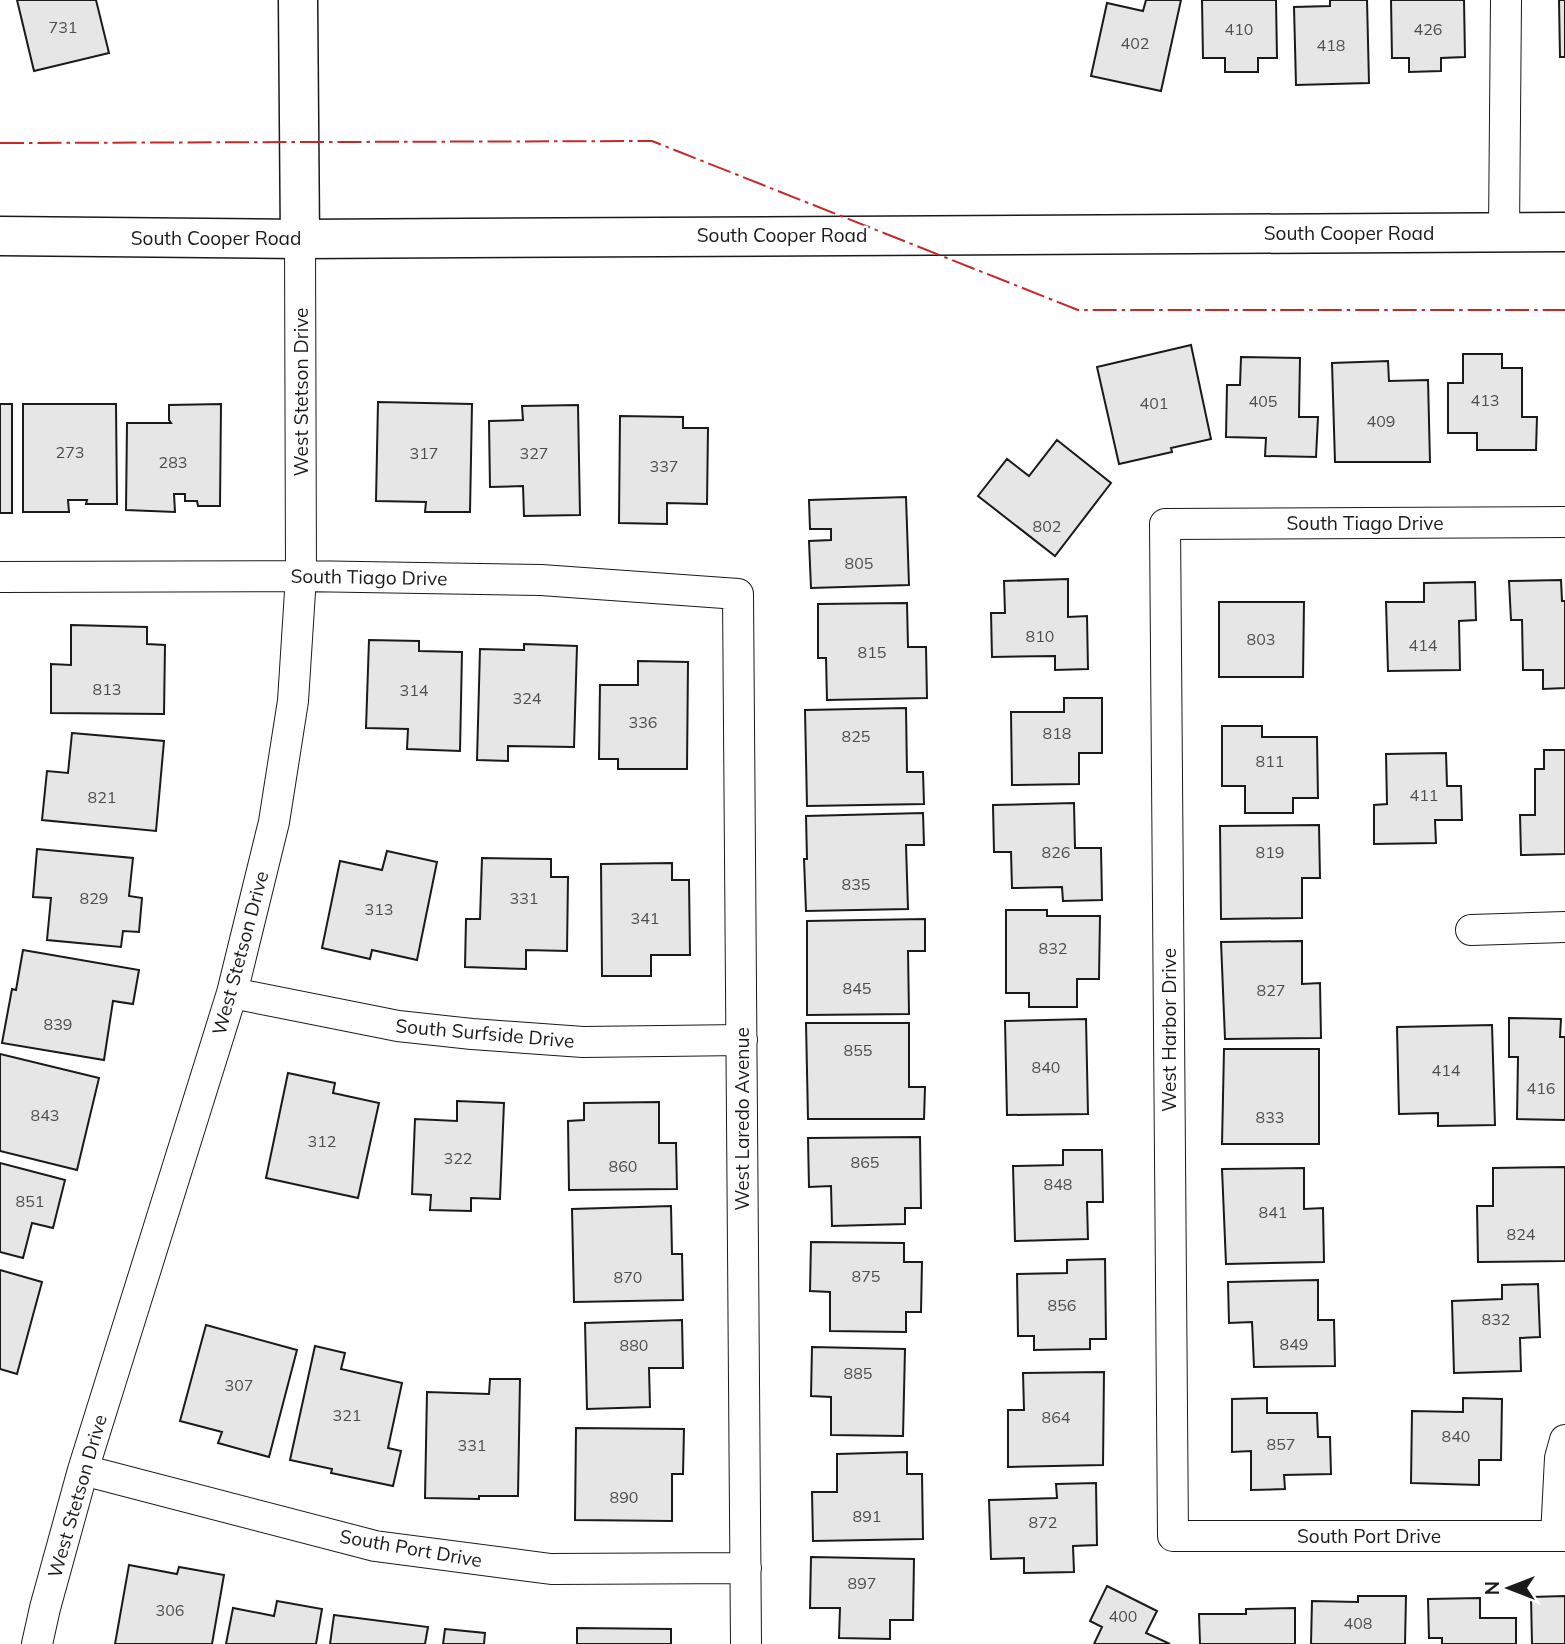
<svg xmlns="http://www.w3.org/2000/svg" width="1565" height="1644" viewBox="0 0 1565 1644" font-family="Mulish,sans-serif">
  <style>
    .building { fill: #e6e6e6; stroke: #1a1a1a; stroke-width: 2 }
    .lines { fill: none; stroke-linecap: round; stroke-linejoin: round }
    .street-casing { stroke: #1a1a1a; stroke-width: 32 }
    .secondary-casing { stroke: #1a1a1a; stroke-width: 41 }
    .street { stroke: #fff; stroke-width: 30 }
    .secondary { stroke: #fff; stroke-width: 38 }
    .power { stroke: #c62828; stroke-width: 2; stroke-dasharray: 24 5 3.5 5; stroke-linecap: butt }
    .labels { text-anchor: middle; stroke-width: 5; stroke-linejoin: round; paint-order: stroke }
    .number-label { font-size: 16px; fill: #4d4d4d }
    .street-label { font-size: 19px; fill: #1a1a1a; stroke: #fff }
  </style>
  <rect width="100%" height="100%" fill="#fff"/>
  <path class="building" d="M 17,0 L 96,0 L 109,53 L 34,71 Z
    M 1146,0 L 1181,0 L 1161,91 L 1091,76 L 1107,3 L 1143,11 Z
    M 1202,0 L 1276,0 L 1277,58 L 1258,58 L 1258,72 L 1225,72 L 1225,58 L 1203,58 Z
    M 1330,0 L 1367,0 L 1369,83 L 1296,85 L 1294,7 L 1330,6 Z
    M 1391,0 L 1464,0 L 1465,57 L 1441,58 L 1441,71 L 1409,72 L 1409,58 L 1392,58 Z
    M 1559,0 L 1565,0 L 1565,57 L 1560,57 Z
    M 1191,345 L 1211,439 L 1171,448 L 1172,452 L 1119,464 L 1097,367 Z
    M 1463,354 L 1502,354 L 1502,368 L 1522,368 L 1522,417 L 1537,417 L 1536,450 L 1477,450 L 1477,433 L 1448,433 L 1448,383 L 1463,383 Z
    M 1241,357 L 1300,358 L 1299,417 L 1318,417 L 1316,457 L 1265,456 L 1266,438 L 1226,437 L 1227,385 L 1240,385 Z
    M 1388,361 L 1389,381 L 1428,380 L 1430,462 L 1335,462 L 1332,363 Z
    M 378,402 L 472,404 L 470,512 L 425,512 L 426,502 L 376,501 Z
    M 0,404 L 12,404 L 12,513 L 0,513 Z
    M 23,404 L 116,404 L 117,504 L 86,504 L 87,500 L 68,500 L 69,512 L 23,512 Z
    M 221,404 L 220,506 L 198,506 L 197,501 L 185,501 L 185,494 L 174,494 L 175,512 L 126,510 L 127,423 L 171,423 L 169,420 L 169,405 Z
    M 578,405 L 580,515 L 524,516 L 523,486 L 490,487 L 489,421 L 523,420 L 522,406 Z
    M 620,416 L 683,417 L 683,428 L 708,428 L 707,504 L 667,503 L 667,524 L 619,523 Z
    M 1057,440 L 1111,483 L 1055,556 L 978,496 L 1007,459 L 1029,476 Z
    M 906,497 L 909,585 L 811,588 L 809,541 L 831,540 L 831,529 L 810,529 L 809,500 Z
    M 1068,579 L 1068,617 L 1087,616 L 1088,669 L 1055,670 L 1055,656 L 992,657 L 991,613 L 1005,613 L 1004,581 Z
    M 1561,580 L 1562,601 L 1565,601 L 1565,688 L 1543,689 L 1543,670 L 1523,670 L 1522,620 L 1511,620 L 1509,581 Z
    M 1475,582 L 1476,620 L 1459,621 L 1460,670 L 1388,671 L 1386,602 L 1424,602 L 1424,583 Z
    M 1219,602 L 1304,602 L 1303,677 L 1219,677 Z
    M 907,603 L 908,647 L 926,647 L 927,698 L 827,700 L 826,658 L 818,658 L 818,604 Z
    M 71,625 L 147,627 L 147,644 L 165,645 L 164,714 L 51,713 L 51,664 L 71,665 Z
    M 369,640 L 419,641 L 419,651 L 462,652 L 460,751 L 407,749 L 408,729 L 366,728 Z
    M 524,644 L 577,646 L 574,747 L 508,746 L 508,761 L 477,760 L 480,649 L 524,650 Z
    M 638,661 L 688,662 L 687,769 L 618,769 L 618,759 L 599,759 L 600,685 L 638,685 Z
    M 1064,698 L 1102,698 L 1102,753 L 1079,753 L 1079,784 L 1012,785 L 1011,712 L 1064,712 Z
    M 906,708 L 907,772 L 923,772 L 924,804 L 807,806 L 805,710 Z
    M 1222,726 L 1262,726 L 1262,737 L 1317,737 L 1318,798 L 1293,798 L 1293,813 L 1245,813 L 1245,786 L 1222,786 Z
    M 72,733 L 164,741 L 156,831 L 42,820 L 47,771 L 68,773 Z
    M 1544,750 L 1565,750 L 1565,854 L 1521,855 L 1520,815 L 1535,815 L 1535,769 L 1544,769 Z
    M 1446,753 L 1447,786 L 1461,786 L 1462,820 L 1435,820 L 1436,843 L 1374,844 L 1374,805 L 1387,804 L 1386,754 Z
    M 1074,803 L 1075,848 L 1101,848 L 1102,900 L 1063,901 L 1062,887 L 1012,888 L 1011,852 L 994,852 L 993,805 Z
    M 923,813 L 924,845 L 906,845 L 908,909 L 806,911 L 804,859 L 807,859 L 806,816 Z
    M 1319,825 L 1320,878 L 1302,878 L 1302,918 L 1221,919 L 1220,826 Z
    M 37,849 L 133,858 L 129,896 L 142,898 L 139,932 L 123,931 L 121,947 L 47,940 L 51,898 L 33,897 Z
    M 387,851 L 437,862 L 417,960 L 372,950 L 370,959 L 322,948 L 340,861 L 382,870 Z
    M 482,858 L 551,859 L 551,877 L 568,877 L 567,951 L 526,950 L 526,969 L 465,967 L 466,919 L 480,919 Z
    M 672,863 L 672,880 L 689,880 L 690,955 L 651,955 L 651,976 L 602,976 L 601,864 Z
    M 1006,910 L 1047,910 L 1047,916 L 1100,916 L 1099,979 L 1077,979 L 1077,1007 L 1029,1007 L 1029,993 L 1006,993 Z
    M 925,919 L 925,951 L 908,951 L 909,1014 L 807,1015 L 807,921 Z
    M 1302,941 L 1302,984 L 1320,983 L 1321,1038 L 1225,1039 L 1221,942 Z
    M 23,950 L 139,970 L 133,1004 L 113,1001 L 104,1060 L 2,1043 L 12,989 L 16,990 Z
    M 1509,1018 L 1561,1019 L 1560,1037 L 1565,1037 L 1565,1120 L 1517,1119 L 1518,1057 L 1509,1057 Z
    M 1086,1019 L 1088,1114 L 1007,1115 L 1005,1021 Z
    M 806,1023 L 909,1023 L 909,1087 L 925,1087 L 924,1119 L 808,1119 Z
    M 1492,1025 L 1495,1125 L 1438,1126 L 1438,1113 L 1399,1114 L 1397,1027 Z
    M 1224,1049 L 1319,1049 L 1319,1144 L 1222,1144 Z
    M 0,1054 L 99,1078 L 77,1170 L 0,1151 Z
    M 288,1073 L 335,1083 L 333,1093 L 379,1103 L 358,1198 L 266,1178 Z
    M 457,1101 L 504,1103 L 500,1199 L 471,1198 L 471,1211 L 430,1210 L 431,1195 L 412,1194 L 415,1119 L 457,1121 Z
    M 659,1102 L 659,1143 L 676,1143 L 677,1189 L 569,1190 L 568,1121 L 584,1120 L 584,1103 Z
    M 920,1137 L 921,1208 L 905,1208 L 905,1224 L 832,1226 L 831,1186 L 809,1187 L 808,1138 Z
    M 1063,1150 L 1102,1150 L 1103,1202 L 1087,1202 L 1088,1239 L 1015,1241 L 1013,1166 L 1063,1165 Z
    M 0,1163 L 65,1180 L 53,1228 L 32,1223 L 23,1258 L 0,1252 Z
    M 1565,1167 L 1565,1261 L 1478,1262 L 1477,1206 L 1493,1206 L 1493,1168 Z
    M 1304,1168 L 1304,1209 L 1323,1208 L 1324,1262 L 1226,1264 L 1222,1169 Z
    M 671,1206 L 672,1254 L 682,1254 L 683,1300 L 574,1302 L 572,1209 Z
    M 811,1242 L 904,1243 L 904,1262 L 922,1262 L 921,1312 L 906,1312 L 906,1332 L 830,1331 L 830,1292 L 810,1291 Z
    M 1105,1259 L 1106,1339 L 1090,1339 L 1090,1349 L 1034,1350 L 1034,1336 L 1018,1336 L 1017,1274 L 1067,1273 L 1067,1260 Z
    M 0,1270 L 42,1282 L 17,1374 L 0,1369 Z
    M 1318,1280 L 1318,1320 L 1334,1320 L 1335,1366 L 1254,1367 L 1252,1322 L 1229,1323 L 1228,1282 Z
    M 1538,1284 L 1540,1337 L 1520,1338 L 1521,1371 L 1454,1373 L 1452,1301 L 1502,1299 L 1502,1285 Z
    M 682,1320 L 683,1368 L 649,1368 L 650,1407 L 587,1409 L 585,1323 Z
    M 206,1325 L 297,1350 L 269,1457 L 218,1443 L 222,1432 L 180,1421 Z
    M 315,1346 L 345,1353 L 341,1369 L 402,1383 L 388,1448 L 401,1451 L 393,1486 L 331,1473 L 332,1469 L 290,1460 Z
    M 812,1347 L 905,1349 L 903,1436 L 831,1435 L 831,1397 L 811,1396 Z
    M 1104,1372 L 1103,1465 L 1008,1467 L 1008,1410 L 1024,1410 L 1023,1373 Z
    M 490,1379 L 520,1379 L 518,1496 L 479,1496 L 479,1499 L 425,1498 L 427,1392 L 489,1394 Z
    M 1267,1398 L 1267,1413 L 1317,1413 L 1318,1437 L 1330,1437 L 1331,1474 L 1284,1475 L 1285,1489 L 1251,1490 L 1251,1451 L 1232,1452 L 1232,1399 Z
    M 1463,1398 L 1502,1399 L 1501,1460 L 1479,1460 L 1479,1485 L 1411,1483 L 1412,1411 L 1463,1412 Z
    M 576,1428 L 684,1429 L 683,1474 L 672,1474 L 672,1521 L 575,1520 Z
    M 907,1452 L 907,1474 L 922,1474 L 923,1539 L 813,1541 L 812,1492 L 837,1492 L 837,1454 Z
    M 1096,1483 L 1097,1545 L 1073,1546 L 1074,1572 L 1024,1573 L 1024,1558 L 991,1559 L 989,1500 L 1057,1498 L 1056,1484 Z
    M 811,1557 L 914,1559 L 913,1620 L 890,1620 L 890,1639 L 839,1638 L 840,1608 L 810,1608 Z
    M 129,1565 L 177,1574 L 179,1567 L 224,1575 L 212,1644 L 115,1644 Z
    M 1107,1586 L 1157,1611 L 1146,1633 L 1170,1644 L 1094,1644 L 1102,1627 L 1090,1621 Z
    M 1358,1596 L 1406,1596 L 1405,1644 L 1311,1644 L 1312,1601 L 1358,1602 Z
    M 1565,1596 L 1565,1644 L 1532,1644 L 1531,1597 Z
    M 1480,1598 L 1480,1618 L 1516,1618 L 1516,1644 L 1442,1644 L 1442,1638 L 1429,1638 L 1428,1599 Z
    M 277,1601 L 322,1609 L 316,1644 L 226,1644 L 233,1608 L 274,1616 Z
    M 1295,1608 L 1295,1644 L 1200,1644 L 1199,1614 L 1246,1614 L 1246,1609 Z
    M 334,1615 L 428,1627 L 425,1644 L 330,1644 Z
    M 577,1628 L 671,1629 L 671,1644 L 577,1644 Z
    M 445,1629 L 485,1633 L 484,1644 L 443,1644 Z"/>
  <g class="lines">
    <defs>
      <path id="street" d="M 1504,232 L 1506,0
        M 1565,522 L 1165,524 L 1173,1536 L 1565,1536
        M 0,577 L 301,576 L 541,580 L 738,594 L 746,1644
        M 1471,930 L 1565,927
        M 232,993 L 398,1026 L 472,1034 L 583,1042 L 742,1040
        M 83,1470 L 375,1546 L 551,1569 L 746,1568
        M 1556,1536 L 1560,1458 L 1565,1440
        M 37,1644 L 45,1608 L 83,1470 L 232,993 L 274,822 L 293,701 L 301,576 L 300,239"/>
      <path id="secondary" d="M 298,0 L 300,239
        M 0,236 L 300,239 L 1565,232"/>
    </defs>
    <use href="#street" class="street-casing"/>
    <use href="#secondary" class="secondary-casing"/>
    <use href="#street" class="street"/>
    <use href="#secondary" class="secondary"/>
    <path class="power" d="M 0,143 L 652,141 L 1078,310 L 1565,310"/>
  </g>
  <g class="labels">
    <g class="number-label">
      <text x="63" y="33">731</text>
      <text x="1239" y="35">410</text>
      <text x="1428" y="35">426</text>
      <text x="1135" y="49">402</text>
      <text x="1331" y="51">418</text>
      <text x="1485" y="406">413</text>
      <text x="1263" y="407">405</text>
      <text x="1154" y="409">401</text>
      <text x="1381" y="427">409</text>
      <text x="70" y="458">273</text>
      <text x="424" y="459">317</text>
      <text x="534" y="459">327</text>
      <text x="173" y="468">283</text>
      <text x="664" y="472">337</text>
      <text x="1047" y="532">802</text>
      <text x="859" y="569">805</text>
      <text x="1040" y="642">810</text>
      <text x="1261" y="645">803</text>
      <text x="1423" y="651">414</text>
      <text x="872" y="658">815</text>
      <text x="107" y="695">813</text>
      <text x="414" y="696">314</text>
      <text x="527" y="704">324</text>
      <text x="643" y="728">336</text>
      <text x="1057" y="739">818</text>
      <text x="856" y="742">825</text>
      <text x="1270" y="767">811</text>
      <text x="1424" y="801">411</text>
      <text x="102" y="803">821</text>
      <text x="1056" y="858">826</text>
      <text x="1270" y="858">819</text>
      <text x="856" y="890">835</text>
      <text x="94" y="904">829</text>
      <text x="524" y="904">331</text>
      <text x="379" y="915">313</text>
      <text x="645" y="924">341</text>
      <text x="1053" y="954">832</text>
      <text x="857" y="994">845</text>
      <text x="1271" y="996">827</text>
      <text x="58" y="1030">839</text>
      <text x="858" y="1056">855</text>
      <text x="1046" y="1073">840</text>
      <text x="1446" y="1076">414</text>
      <text x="1541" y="1094">416</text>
      <text x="45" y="1121">843</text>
      <text x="1270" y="1123">833</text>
      <text x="322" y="1147">312</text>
      <text x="458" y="1164">322</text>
      <text x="865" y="1168">865</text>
      <text x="623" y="1172">860</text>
      <text x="1058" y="1190">848</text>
      <text x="30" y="1207">851</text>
      <text x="1273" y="1218">841</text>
      <text x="1521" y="1240">824</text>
      <text x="866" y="1282">875</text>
      <text x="628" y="1283">870</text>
      <text x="1062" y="1311">856</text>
      <text x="1496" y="1325">832</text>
      <text x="1294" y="1350">849</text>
      <text x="634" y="1351">880</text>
      <text x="858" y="1379">885</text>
      <text x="239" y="1391">307</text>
      <text x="347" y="1421">321</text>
      <text x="1056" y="1423">864</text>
      <text x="1456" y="1442">840</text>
      <text x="1281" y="1450">857</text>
      <text x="472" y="1451">331</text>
      <text x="624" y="1503">890</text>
      <text x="867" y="1522">891</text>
      <text x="1043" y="1528">872</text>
      <text x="862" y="1589">897</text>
      <text x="170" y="1616">306</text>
      <text x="1123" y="1622">400</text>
      <text x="1358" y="1629">408</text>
    </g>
    <g class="street-label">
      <text x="1349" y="240">South Cooper Road</text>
      <text x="782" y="242">South Cooper Road</text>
      <text x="216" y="245">South Cooper Road</text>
      <text transform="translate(301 392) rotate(-90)" y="7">West Stetson Drive</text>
      <text x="1365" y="530">South Tiago Drive</text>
      <text transform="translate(369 577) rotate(1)" y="7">South Tiago Drive</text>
      <text transform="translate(240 953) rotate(-75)" y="7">West Stetson Drive</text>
      <text transform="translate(1169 1030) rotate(-90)" y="7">West Harbor Drive</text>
      <text transform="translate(485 1033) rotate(5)" y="7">South Surfside Drive</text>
      <text transform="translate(742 1119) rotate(-90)" y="7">West Laredo Avenue</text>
      <text transform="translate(77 1496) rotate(-74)" y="7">West Stetson Drive</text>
      <text x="1369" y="1543">South Port Drive</text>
      <text transform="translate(411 1548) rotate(10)" y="7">South Port Drive</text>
    </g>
  </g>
  <g transform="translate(1509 1588) rotate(270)" stroke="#ffffff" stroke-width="5" paint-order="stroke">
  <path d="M0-5L12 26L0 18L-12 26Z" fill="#1a1a1a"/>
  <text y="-10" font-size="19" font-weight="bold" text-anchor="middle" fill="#1a1a1a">N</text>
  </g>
</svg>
